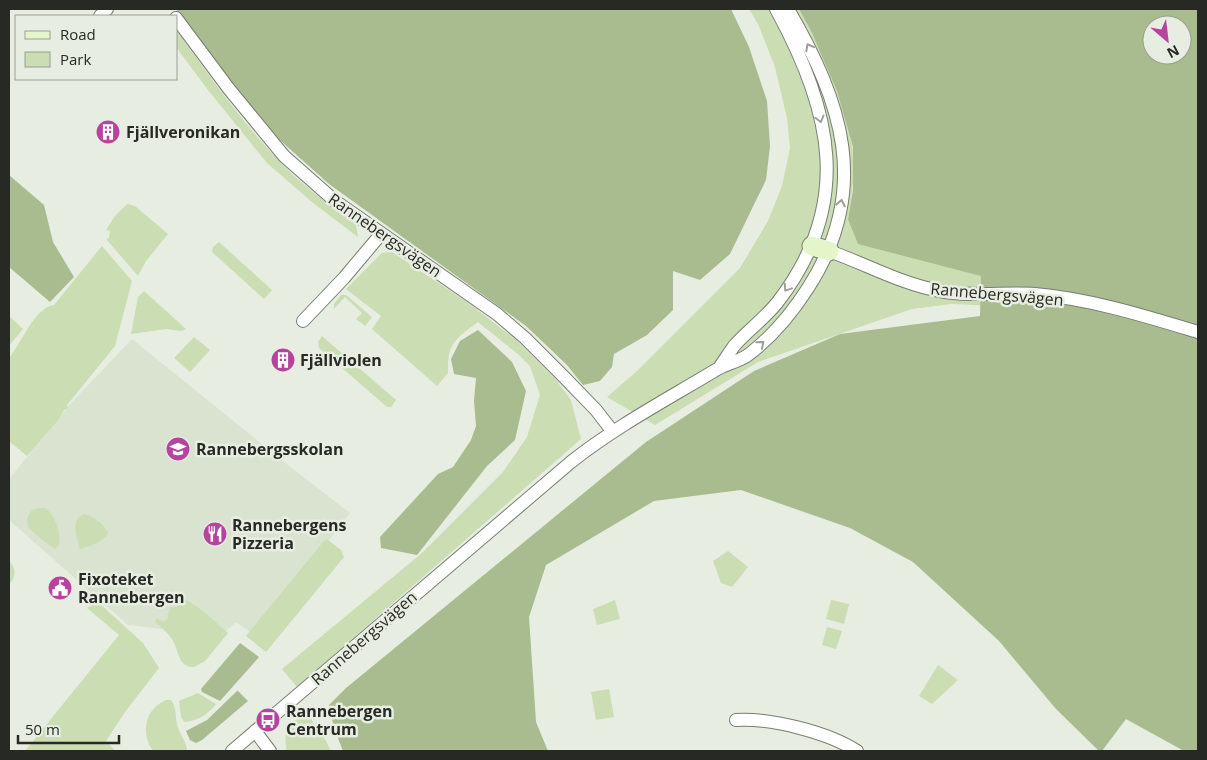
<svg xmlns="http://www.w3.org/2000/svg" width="1207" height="760" viewBox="0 0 1207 760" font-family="'Open Sans',sans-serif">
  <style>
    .built { fill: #dae3d0 }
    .green { fill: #caddb3 }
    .forest { fill: #a8bc8f; fill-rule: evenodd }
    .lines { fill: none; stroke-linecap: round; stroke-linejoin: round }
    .street-casing { stroke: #787d72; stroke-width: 14 }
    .secondary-casing { stroke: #787d72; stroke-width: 21 }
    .street { stroke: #fff; stroke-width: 12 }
    .secondary { stroke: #e5f5ca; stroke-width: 19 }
    .oneway { stroke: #9e9f9c }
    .labels { text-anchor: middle; stroke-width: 5; stroke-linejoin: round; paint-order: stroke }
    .poi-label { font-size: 16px; font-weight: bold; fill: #272924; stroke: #e7ede0; text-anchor: start }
    .street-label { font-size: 16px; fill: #272924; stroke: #e7ede0 }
  </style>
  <rect width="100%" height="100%" fill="#e7ede0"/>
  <path class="built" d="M 132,339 L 284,462 L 350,513 L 306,570 L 253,634 L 236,622 L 221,636 L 128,625 L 9,520 L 9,479 L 72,402 Z"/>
  <path class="green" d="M 749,9 L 799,9 C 822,51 843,98 852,145 C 856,168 852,196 848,219 L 1041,288 L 1050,308 L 951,304 L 912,309 L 758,362 L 655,425 L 607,397 L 637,371 L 740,268 L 768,221 L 782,186 L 790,148 L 787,118 L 775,67 L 758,24 Z
    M 176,30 C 212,79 247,130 291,173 C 311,192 334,208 356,225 L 358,237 L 313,203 L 267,163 L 208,90 L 176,47 Z
    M 127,204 L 135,206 L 168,234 L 146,261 L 138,276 L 106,239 L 109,238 L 110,231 L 106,230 L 115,216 Z
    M 219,242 L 272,290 L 264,299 L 212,252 L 213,247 Z
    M 102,246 L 132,281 L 115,346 L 67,405 L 68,408 L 64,410 L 59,419 L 27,456 L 9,441 L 9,358 C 21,344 35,307 54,305 Z
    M 392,252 L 467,302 L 516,340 L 556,380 L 571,400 L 581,439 L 297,687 L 282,669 L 422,553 L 503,472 L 527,437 L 540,395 L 530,366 L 519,355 L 478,322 C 455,339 447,344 448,373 L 437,386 L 372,329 L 381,316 L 346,289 L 382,253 Z
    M 143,292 L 145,292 L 186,329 L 182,331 L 166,329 L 131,334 L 138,297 Z
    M 341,295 L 346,295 L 372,317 L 365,326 L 356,319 L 362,313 L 345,297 L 334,309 L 334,304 Z
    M 9,316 L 23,329 L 9,346 Z
    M 322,336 L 396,400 L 391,407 L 387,407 L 319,348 L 318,342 Z
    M 194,337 L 210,350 L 190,372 L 174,358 Z
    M 39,508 L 46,508 C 55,516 61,532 59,545 L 55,549 L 41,539 L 28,527 L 27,518 L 32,510 Z
    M 84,514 C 93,516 104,524 108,533 C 104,542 90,546 80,549 C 77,536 69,521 84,514 Z
    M 327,539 L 341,550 L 344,557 L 266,652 L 246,636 L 323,542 Z
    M 728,551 L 748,567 L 732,587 L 721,583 L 713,561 Z
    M 9,561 C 17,569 16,576 9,585 Z
    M 183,599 C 198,604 215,622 228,633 L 205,661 L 194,667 C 178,668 179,650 172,639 C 167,632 161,627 155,622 L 157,618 L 164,622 L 168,618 L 168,614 L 171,607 L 176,607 Z
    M 615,600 L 620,619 L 597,625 L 593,609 Z
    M 831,600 L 849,604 L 844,624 L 826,619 Z
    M 98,602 L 143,643 L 159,668 L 125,712 L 106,741 L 115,751 L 25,751 L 119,635 L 87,608 Z
    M 827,627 L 842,631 L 836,649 L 822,645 Z
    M 938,665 L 958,680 L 932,704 L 919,696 Z
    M 609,689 L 614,717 L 596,720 L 591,692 Z
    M 198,693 L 216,704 C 207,715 198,721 184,722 L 181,717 L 179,701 Z
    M 166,700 L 171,700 C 177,707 175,719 178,728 C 181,736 187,743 187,751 L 153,751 C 140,733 145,709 166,700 Z
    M 306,712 L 326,741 L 331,751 L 287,751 C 282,729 290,724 306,712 Z"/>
  <path class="forest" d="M 176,9 L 731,9 L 749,47 L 767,101 L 770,146 L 766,180 L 730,254 L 700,280 L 673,271 L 673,310 L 647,335 L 614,354 L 612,367 L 600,381 L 583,385 L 567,365 L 526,326 L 329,184 L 254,117 Z
    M 799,9 L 1198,9 L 1198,751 L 1184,751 L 1126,719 L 1102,751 L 1099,751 L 1056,709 L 999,641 L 913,562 L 850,528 L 741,490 L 654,501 L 546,565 L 529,617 L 536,722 L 548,751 L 343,751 L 334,728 L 329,705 L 346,688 L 646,442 L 754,371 L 840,334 L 980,316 L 981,276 L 858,244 L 848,219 L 853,190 L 853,147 L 837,91 L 812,33 ZM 1152,25 L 1182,25 L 1182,55 L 1152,55 Z
    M 9,175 L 44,205 L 53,242 L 74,277 L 50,302 L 9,267 Z
    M 478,330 L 512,362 L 526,391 L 515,440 L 487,466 L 417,555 L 381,548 L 380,537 L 438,474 L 453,467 L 471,440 L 476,426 L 474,401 L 476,378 L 454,374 L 451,359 L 460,341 Z
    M 240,643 L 259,657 L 220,701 L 202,692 L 201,689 Z
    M 237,691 L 238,691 L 248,701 L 202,740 L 196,743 L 190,740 L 186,731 L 207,720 Z"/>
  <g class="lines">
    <defs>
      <path id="street" d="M 100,16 L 107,9
        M 176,18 L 229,89 L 284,156 L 335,201 L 497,314 L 525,338 L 565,378 L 596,410 L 613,432
        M 829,251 C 866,264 901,284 940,291 C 971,297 1004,292 1035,294 C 1091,299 1145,316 1198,332
        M 303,321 L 344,278 L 381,234
        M 719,368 C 724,361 729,353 734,346 C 747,331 764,319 777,303 C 854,204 832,111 776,9
        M 736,720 C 771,718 827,732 857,751
        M 255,731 L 270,751
        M 232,751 L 571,462 C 615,427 666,400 714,371 C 725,364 738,362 748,355 C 772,337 792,313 808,288 C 872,189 842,102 788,9"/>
      <path id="secondary" d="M 812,246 L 829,251"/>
    </defs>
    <use href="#street" class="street-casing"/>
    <use href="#secondary" class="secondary-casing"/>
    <use href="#street" class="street"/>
    <use href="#secondary" class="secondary"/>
  </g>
  <defs><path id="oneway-chevron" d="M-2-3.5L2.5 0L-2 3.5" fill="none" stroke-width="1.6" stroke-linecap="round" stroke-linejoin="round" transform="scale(1.25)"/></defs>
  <g class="oneway">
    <use href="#oneway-chevron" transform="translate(809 47) rotate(-118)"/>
    <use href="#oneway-chevron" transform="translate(820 119) rotate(75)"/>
    <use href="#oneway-chevron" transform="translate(841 203) rotate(-79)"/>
    <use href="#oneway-chevron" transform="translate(787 288) rotate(124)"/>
    <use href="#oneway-chevron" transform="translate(761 344) rotate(-40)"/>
  </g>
  <defs>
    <symbol id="building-disc" viewBox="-11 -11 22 22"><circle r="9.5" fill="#b6439e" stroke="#e7ede0"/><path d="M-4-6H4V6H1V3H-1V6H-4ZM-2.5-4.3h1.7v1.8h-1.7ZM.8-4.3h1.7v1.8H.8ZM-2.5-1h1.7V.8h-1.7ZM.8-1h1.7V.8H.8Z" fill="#fff"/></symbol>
    <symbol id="school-disc" viewBox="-11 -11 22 22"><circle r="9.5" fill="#b6439e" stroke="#e7ede0"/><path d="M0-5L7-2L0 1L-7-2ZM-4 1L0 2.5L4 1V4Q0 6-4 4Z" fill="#fff"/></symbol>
    <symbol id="restaurant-disc" viewBox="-11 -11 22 22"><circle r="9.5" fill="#b6439e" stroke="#e7ede0"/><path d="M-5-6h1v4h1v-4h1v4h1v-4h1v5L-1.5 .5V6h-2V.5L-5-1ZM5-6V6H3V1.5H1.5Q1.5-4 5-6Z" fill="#fff"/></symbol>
    <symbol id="civic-disc" viewBox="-11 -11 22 22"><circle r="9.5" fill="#b6439e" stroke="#e7ede0"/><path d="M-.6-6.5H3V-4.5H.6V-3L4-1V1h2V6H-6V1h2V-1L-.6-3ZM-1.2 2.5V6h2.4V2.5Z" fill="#fff"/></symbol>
    <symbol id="bus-disc" viewBox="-11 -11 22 22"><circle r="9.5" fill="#b6439e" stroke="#e7ede0"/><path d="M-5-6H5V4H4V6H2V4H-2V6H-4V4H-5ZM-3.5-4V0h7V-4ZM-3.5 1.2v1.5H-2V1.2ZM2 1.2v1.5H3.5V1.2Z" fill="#fff"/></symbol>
  </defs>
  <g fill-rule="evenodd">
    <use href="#building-disc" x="94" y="118" width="28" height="28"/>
    <use href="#building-disc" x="269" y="346" width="28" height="28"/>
    <use href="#school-disc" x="164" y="435" width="28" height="28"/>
    <use href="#restaurant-disc" x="201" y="520" width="28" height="28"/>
    <use href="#civic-disc" x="46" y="574" width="28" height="28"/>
    <use href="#bus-disc" x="254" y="706" width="28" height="28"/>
  </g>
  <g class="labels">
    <g class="poi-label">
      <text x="126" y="138">Fjällveronikan</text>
      <text x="300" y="366">Fjällviolen</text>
      <text x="196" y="455">Rannebergsskolan</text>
      <text x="232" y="531">Rannebergens<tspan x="232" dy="18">Pizzeria</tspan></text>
      <text x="78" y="585">Fixoteket<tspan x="78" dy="18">Rannebergen</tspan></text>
      <text x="286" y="717">Rannebergen<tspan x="286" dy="18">Centrum</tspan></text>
    </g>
    <g class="street-label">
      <text transform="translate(385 235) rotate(35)" y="6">Rannebergsvägen</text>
      <text transform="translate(997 294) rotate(5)" y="6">Rannebergsvägen</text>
      <text transform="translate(364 638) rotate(-41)" y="6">Rannebergsvägen</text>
    </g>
  </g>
  <rect width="1207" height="760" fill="none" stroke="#272924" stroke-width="20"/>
  <rect x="15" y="15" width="162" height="65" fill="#e7ede0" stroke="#9a9f95"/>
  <rect x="25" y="31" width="25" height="8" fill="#e5f5ca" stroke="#9a9f95"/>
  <text x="60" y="40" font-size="15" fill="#272924">Road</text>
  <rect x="25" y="52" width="25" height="15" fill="#caddb3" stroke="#9a9f95"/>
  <text x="60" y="65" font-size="15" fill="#272924">Park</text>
  <g transform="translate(1167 40) rotate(152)"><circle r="24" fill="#e7ede0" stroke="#9a9f95"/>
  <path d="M0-4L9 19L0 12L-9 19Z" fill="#b6439e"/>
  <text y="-8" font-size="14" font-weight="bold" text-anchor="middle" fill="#272924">N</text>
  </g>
  <path d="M18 735v8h101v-8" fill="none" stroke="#272924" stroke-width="2.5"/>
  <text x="25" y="735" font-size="15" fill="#272924" stroke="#e7ede0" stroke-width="4" paint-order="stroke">50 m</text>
</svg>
